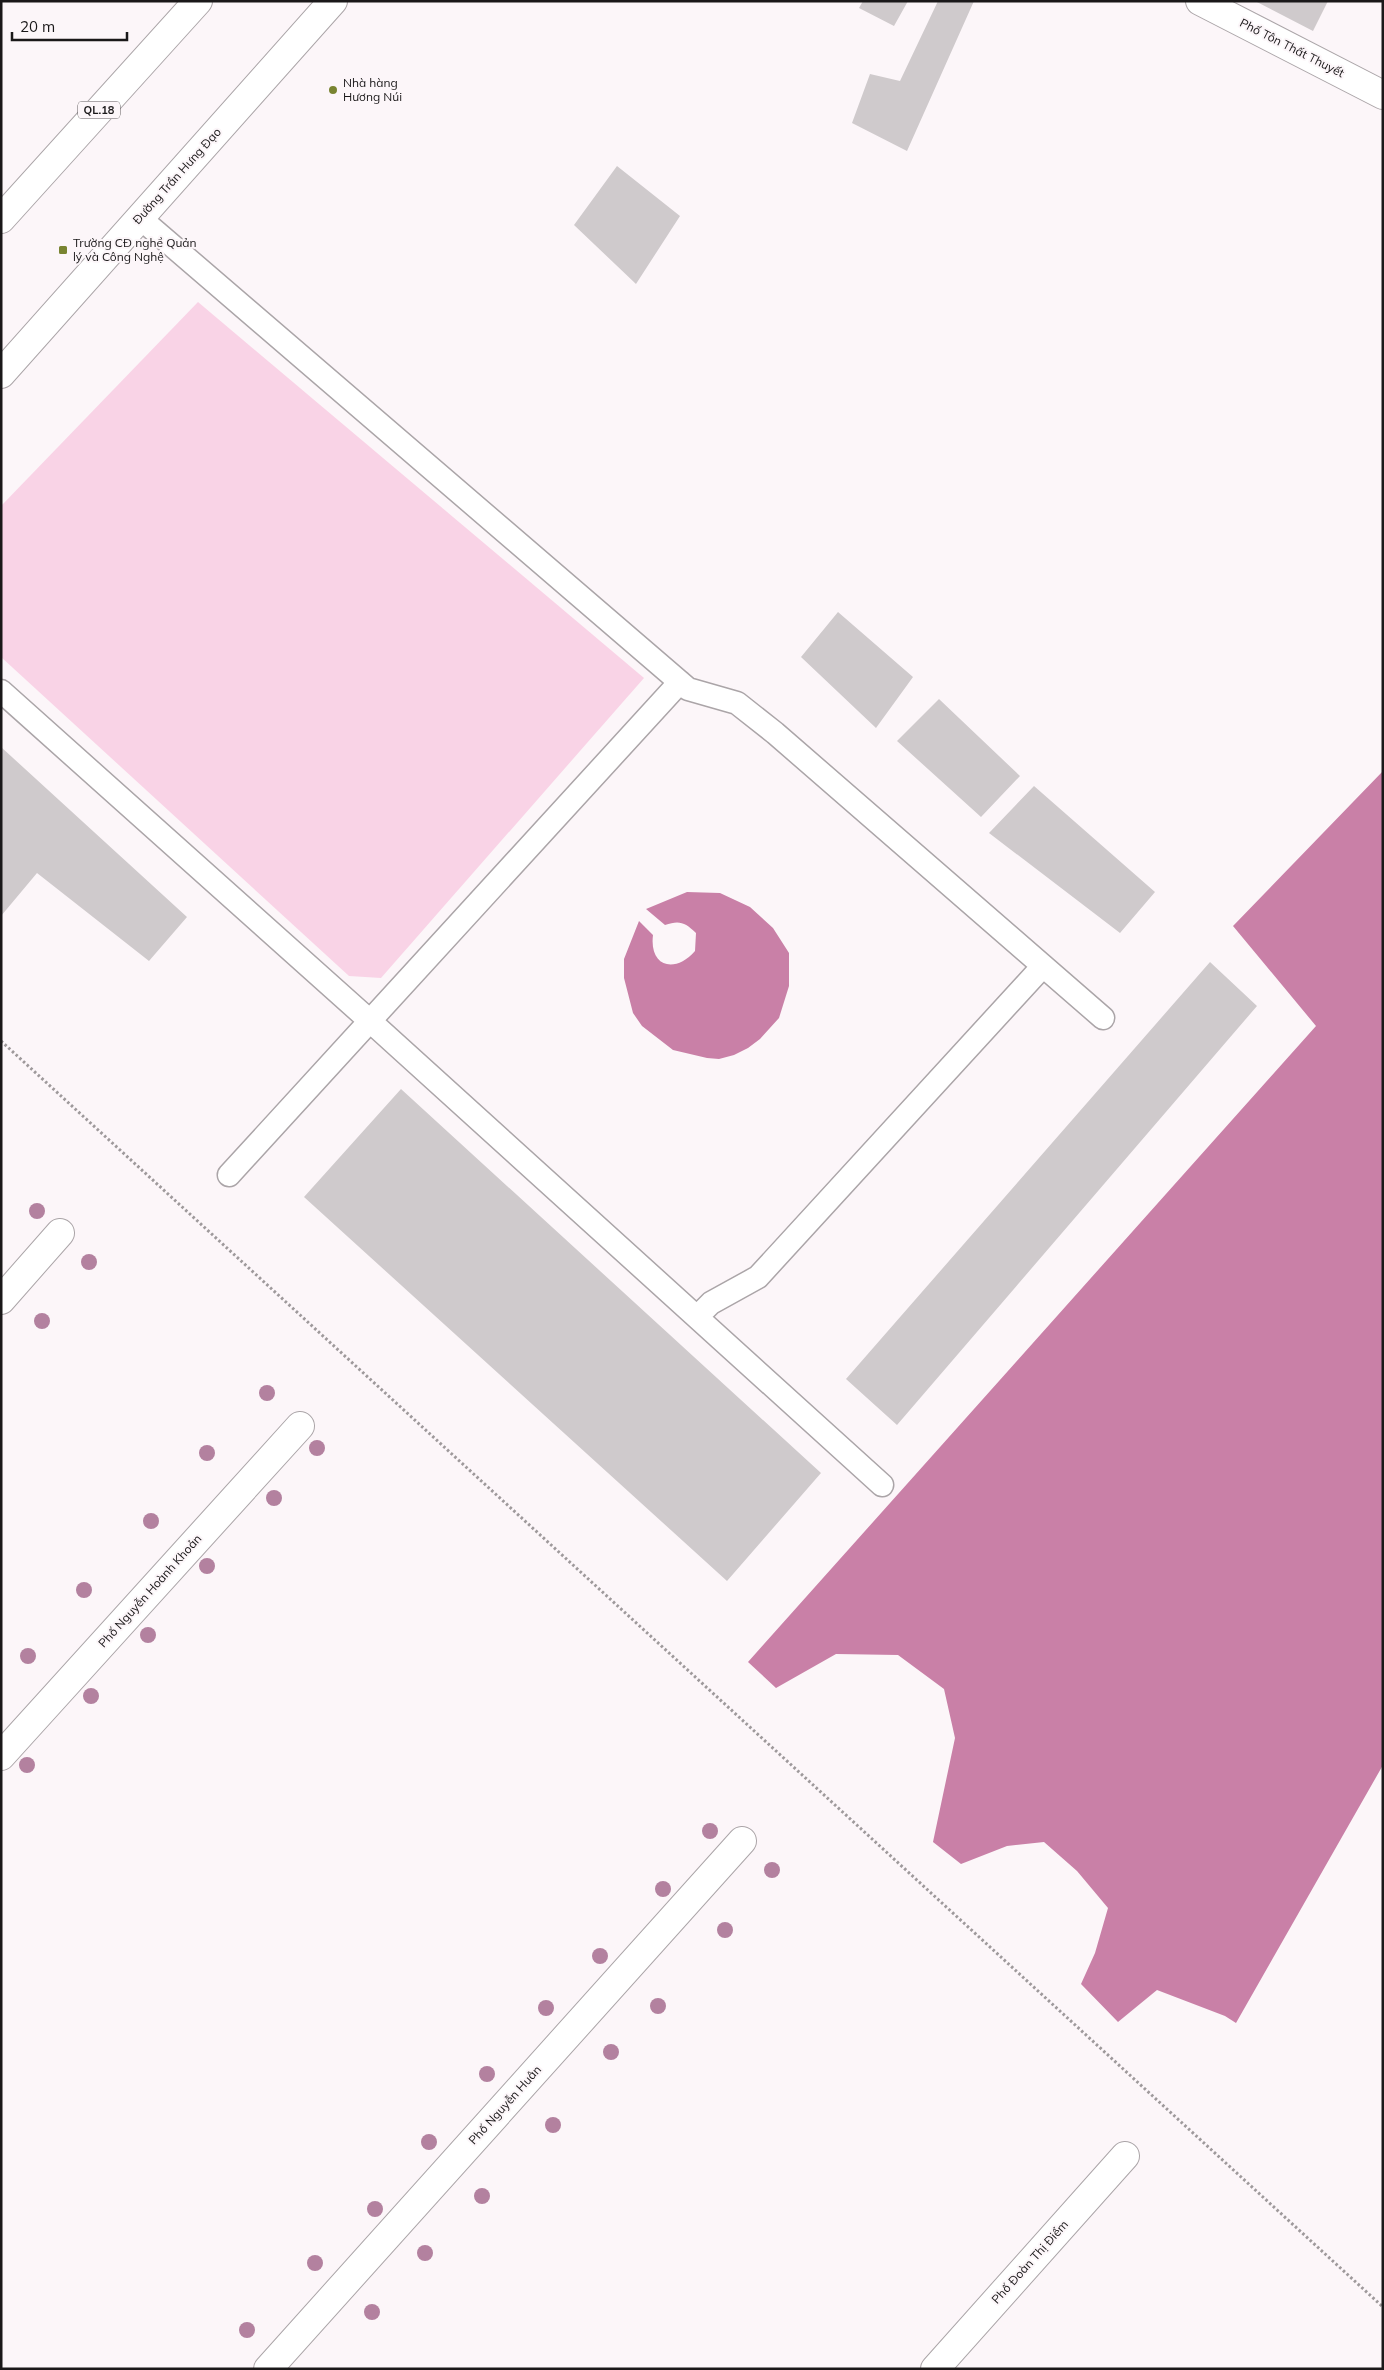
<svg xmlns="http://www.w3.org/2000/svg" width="1384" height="2370" viewBox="0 0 1384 2370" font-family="Mulish,sans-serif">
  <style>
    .green { fill: #f9d3e6 }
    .water { fill: #c980a7 }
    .building { fill: #cfcacc }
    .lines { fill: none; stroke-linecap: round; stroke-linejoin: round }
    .service-casing { stroke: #aba5a8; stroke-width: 25 }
    .minor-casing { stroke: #aba5a8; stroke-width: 30 }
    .secondary-casing { stroke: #aba5a8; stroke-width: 30 }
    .trunk-casing { stroke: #aba5a8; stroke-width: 30 }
    .path { stroke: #9e999b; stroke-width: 3; stroke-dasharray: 2.5 2.5; stroke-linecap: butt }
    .service { stroke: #fff; stroke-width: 22 }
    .minor { stroke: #fff; stroke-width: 28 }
    .secondary { stroke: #fff; stroke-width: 28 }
    .trunk { stroke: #fff; stroke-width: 28 }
    .tree { fill: #b3819f }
    .poi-dot { fill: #798431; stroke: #fcf6f9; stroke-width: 2 }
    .labels { text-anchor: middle; stroke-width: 4; stroke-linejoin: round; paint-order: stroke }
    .shield { fill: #fcf6f9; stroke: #5e5b5c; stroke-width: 1 }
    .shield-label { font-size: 11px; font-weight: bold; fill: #1a1819 }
    .street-label { font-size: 12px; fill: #1a1819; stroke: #fcf6f9 }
    .poi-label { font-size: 12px; fill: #1a1819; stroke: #fcf6f9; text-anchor: start }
  </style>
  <rect width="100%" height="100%" fill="#fcf6f9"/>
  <path class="green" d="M 198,302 L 644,678 L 381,978 L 349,976 L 1,657 L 1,506 Z"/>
  <path class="water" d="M 1383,771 L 1383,1765 L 1236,2023 L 1225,2016 L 1157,1990 L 1118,2022 L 1081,1984 L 1095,1953 L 1108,1908 L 1077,1871 L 1044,1842 L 1007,1846 L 961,1864 L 933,1842 L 955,1738 L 944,1689 L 898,1655 L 836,1654 L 776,1688 L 748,1662 L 1316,1026 L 1233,926 Z
    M 687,892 L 720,893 L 750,907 L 773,928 L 789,953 L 789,986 L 779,1018 L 760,1039 L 748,1048 L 734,1055 L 719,1059 L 707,1058 L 673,1050 L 642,1026 L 633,1013 L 624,978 L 624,959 L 639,921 L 653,935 C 649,967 675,974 695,951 L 696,933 C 685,922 679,920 665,925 L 646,909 Z"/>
  <path class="building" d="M 863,1 L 908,1 L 894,26 L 859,8 Z
    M 938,1 L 974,1 L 907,151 L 852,123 L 870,74 L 900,81 Z
    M 1255,1 L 1328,1 L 1313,31 Z
    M 617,166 L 680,216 L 636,284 L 574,225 Z
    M 838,612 L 913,677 L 876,728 L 801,657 Z
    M 939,699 L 1020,776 L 981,817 L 897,741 Z
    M 1,747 L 187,917 L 149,961 L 37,873 L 1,916 Z
    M 1034,786 L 1155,892 L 1120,933 L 989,833 Z
    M 1210,962 L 1257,1006 L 897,1425 L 846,1379 Z
    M 401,1089 L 821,1473 L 727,1581 L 304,1197 Z"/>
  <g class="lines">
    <defs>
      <path id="service" d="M 140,218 L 688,689 L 737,703 L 775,733 L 1103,1018
        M 1,691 L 370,1021 L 882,1485
        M 229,1175 L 680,682
        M 697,1317 L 711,1303 L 758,1277 L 1043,966"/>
      <path id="minor" d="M 1,1300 L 60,1233
        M 1,1756 L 300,1426
        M 268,2369 L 742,1841
        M 935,2369 L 1125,2156"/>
      <path id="secondary" d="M 1200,1 L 1383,95
        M 1,374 L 333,1"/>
      <path id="trunk" d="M 1,219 L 198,1"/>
    </defs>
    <use href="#service" class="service-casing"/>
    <use href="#minor" class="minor-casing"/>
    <use href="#secondary" class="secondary-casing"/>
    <use href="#trunk" class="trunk-casing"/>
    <path class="path" d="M 1,1041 L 1383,2307"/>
    <use href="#service" class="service"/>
    <use href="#minor" class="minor"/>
    <use href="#secondary" class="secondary"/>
    <use href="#trunk" class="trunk"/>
  </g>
  <g class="tree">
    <circle cx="37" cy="1211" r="8"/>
    <circle cx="89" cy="1262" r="8"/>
    <circle cx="42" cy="1321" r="8"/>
    <circle cx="267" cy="1393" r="8"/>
    <circle cx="317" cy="1448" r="8"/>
    <circle cx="207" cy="1453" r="8"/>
    <circle cx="274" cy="1498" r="8"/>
    <circle cx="151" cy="1521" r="8"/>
    <circle cx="207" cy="1566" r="8"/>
    <circle cx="84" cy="1590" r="8"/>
    <circle cx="148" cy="1635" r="8"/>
    <circle cx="28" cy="1656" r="8"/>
    <circle cx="91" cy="1696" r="8"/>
    <circle cx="27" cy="1765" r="8"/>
    <circle cx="710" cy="1831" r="8"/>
    <circle cx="772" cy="1870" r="8"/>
    <circle cx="663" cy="1889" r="8"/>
    <circle cx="725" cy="1930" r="8"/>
    <circle cx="600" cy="1956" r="8"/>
    <circle cx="658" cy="2006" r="8"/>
    <circle cx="546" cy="2008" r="8"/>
    <circle cx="611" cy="2052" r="8"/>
    <circle cx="487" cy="2074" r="8"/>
    <circle cx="553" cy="2125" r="8"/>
    <circle cx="429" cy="2142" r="8"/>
    <circle cx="482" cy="2196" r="8"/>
    <circle cx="375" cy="2209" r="8"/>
    <circle cx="425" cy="2253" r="8"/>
    <circle cx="315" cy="2263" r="8"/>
    <circle cx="372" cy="2312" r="8"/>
    <circle cx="247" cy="2330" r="8"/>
  </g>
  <g class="poi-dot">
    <circle cx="333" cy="90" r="5"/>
    <rect x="58" y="245" width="10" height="10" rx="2.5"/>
  </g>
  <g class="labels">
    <rect class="shield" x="78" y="101.5" width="42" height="17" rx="4"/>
    <g class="shield-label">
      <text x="99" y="114">QL.18</text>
    </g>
    <g class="street-label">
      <text transform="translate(1292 48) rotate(27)" y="4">Phố Tôn Thất Thuyết</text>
      <text transform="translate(177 176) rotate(-48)" y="4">Đường Trần Hưng Đạo</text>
      <text transform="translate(150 1591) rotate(-48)" y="4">Phố Nguyễn Hoành Khoản</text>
      <text transform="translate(505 2105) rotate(-48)" y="4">Phố Nguyễn Huân</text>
      <text transform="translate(1030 2262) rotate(-48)" y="4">Phố Đoàn Thị Điểm</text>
    </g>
    <g class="poi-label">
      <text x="343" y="87">Nhà hàng<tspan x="343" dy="14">Hương Núi</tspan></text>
      <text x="73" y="247">Trường CĐ nghề Quản<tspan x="73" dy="14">lý và Công Nghệ</tspan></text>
    </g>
  </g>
  <rect width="1384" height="2370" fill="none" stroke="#1a1819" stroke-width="5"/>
  <path d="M12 32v8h115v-8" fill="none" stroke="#1a1819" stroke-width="2.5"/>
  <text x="20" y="32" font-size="15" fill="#1a1819" stroke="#fcf6f9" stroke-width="4" paint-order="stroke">20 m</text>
</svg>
